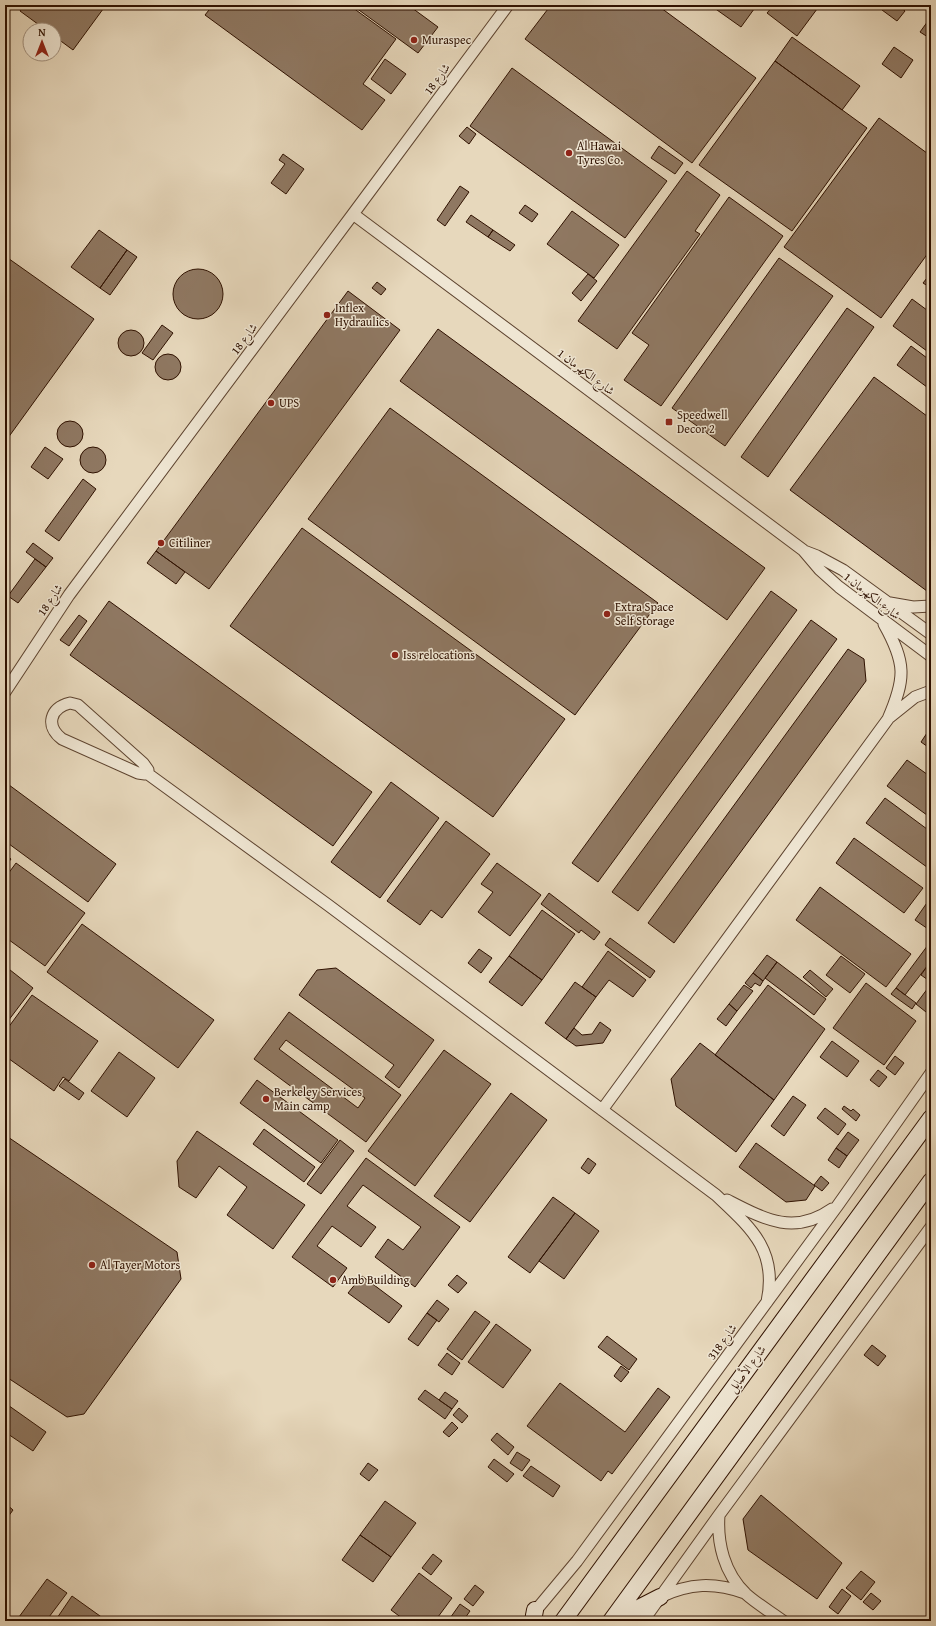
<svg xmlns="http://www.w3.org/2000/svg" width="936" height="1626" viewBox="0 0 936 1626" font-family="'Gentium Book Plus',Amiri,serif">
  <style>
    .building { fill: #8f7862; stroke: #2f1100; fill-rule: evenodd }
    .lines { fill: none; stroke-linecap: round; stroke-linejoin: round }
    .minor-casing { stroke: #5d432f; stroke-width: 13 }
    .secondary-casing { stroke: #2f1100; stroke-width: 18 }
    .minor { stroke: #efe6d3; stroke-width: 11 }
    .secondary { stroke: #efe6d3; stroke-width: 16 }
    .poi-dot { fill: #8f2418; stroke: #efe6d3; stroke-width: 1.5 }
    .labels { text-anchor: middle; stroke-width: 3; stroke-linejoin: round; paint-order: stroke }
    .poi-label { font-size: 12px; fill: #2f1100; stroke: #efe6d3; text-anchor: start }
    .street-label { font-size: 12px; fill: #2f1100; stroke: #efe6d3 }
  </style>
  <rect width="100%" height="100%" fill="#e7d8bc"/>
  <filter id="stains"><feTurbulence type="fractalNoise" baseFrequency=".005" numOctaves="4"/><feColorMatrix values="0 0 0 0 .2 0 0 0 0 .09 0 0 0 0 .02 0 0 0 .5 -.17"/></filter>
  <radialGradient id="worn" r=".72"><stop offset=".6" stop-color="#630" stop-opacity="0"/><stop offset="1" stop-color="#630" stop-opacity=".3"/></radialGradient>
  <path class="building" d="M 24,5 L 106,5 L 73,50 L 54,36 L 54,30 L 46,30 L 20,11 Z
    M 213,5 L 349,5 L 396,39 L 363,84 L 385,100 L 362,130 L 205,15 Z
    M 352,5 L 408,5 L 438,27 L 418,53 Z
    M 551,5 L 657,5 L 756,78 L 692,163 L 525,39 Z
    M 710,5 L 757,5 L 741,27 Z
    M 774,5 L 820,5 L 797,36 L 767,13 Z
    M 886,5 L 898,5 L 905,11 L 897,21 L 882,10 Z
    M 928,21 L 931,23 L 931,39 L 920,32 Z
    M 792,37 L 860,86 L 842,110 L 775,61 Z
    M 894,47 L 913,60 L 901,78 L 882,64 Z
    M 385,59 L 406,74 L 391,94 L 371,79 Z
    M 775,61 L 867,128 L 792,231 L 699,165 Z
    M 512,68 L 667,181 L 625,238 L 470,126 Z
    M 879,118 L 931,156 L 931,249 L 881,318 L 784,247 Z
    M 467,127 L 476,134 L 469,144 L 459,136 Z
    M 659,146 L 683,163 L 675,174 L 651,158 Z
    M 283,154 L 304,169 L 286,194 L 271,183 L 285,164 L 279,160 Z
    M 687,171 L 720,195 L 695,231 L 700,234 L 617,349 L 578,321 Z
    M 460,186 L 469,192 L 445,226 L 437,220 Z
    M 729,197 L 783,236 L 661,406 L 624,380 L 649,345 L 632,333 Z
    M 525,205 L 538,214 L 532,222 L 519,213 Z
    M 572,211 L 619,245 L 594,278 L 547,244 Z
    M 471,215 L 493,230 L 488,237 L 466,222 Z
    M 99,230 L 127,250 L 100,288 L 71,267 Z
    M 493,230 L 515,245 L 510,251 L 488,237 Z
    M 127,250 L 137,257 L 110,295 L 100,288 Z
    M 5,256 L 94,319 L 5,442 Z
    M 779,258 L 833,296 L 725,446 L 672,408 Z
    M173 294a25 25 0 1 1 50 0a25 25 0 1 1-50 0Z
    M 931,273 L 931,288 L 923,283 Z
    M 588,274 L 597,281 L 581,301 L 572,293 Z
    M 377,282 L 386,289 L 381,295 L 372,288 Z
    M 348,291 L 400,330 L 209,589 L 156,551 Z
    M 912,299 L 931,313 L 931,354 L 893,326 Z
    M 847,308 L 874,327 L 768,477 L 741,457 Z
    M 162,325 L 173,333 L 153,360 L 142,353 Z
    M 438,329 L 765,568 L 727,620 L 400,381 Z
    M118 343a13 13 0 1 1 26 0a13 13 0 1 1-26 0Z
    M 911,346 L 931,361 L 931,390 L 897,365 Z
    M155 367a13 13 0 1 1 26 0a13 13 0 1 1-26 0Z
    M 874,377 L 931,419 L 931,594 L 790,490 Z
    M 390,408 L 658,603 L 575,715 L 308,519 Z
    M57 434a13 13 0 1 1 26 0a13 13 0 1 1-26 0Z
    M80 460a13 13 0 1 1 26 0a13 13 0 1 1-26 0Z
    M 45,447 L 63,459 L 48,479 L 31,467 Z
    M 83,479 L 96,489 L 59,541 L 45,531 Z
    M 302,528 L 565,719 L 493,817 L 230,626 Z
    M 33,543 L 53,558 L 46,567 L 26,552 Z
    M 156,551 L 185,572 L 176,584 L 147,563 Z
    M 35,559 L 46,567 L 18,603 L 8,596 Z
    M 771,591 L 797,610 L 598,882 L 572,863 Z
    M 109,601 L 372,792 L 333,846 L 70,655 Z
    M 79,615 L 87,621 L 69,646 L 60,640 Z
    M 811,620 L 837,639 L 638,911 L 612,892 Z
    M 848,649 L 864,659 L 866,681 L 674,943 L 648,923 Z
    M 931,727 L 931,749 L 921,742 Z
    M 907,760 L 931,777 L 931,818 L 887,786 Z
    M 5,782 L 116,864 L 88,902 L 5,841 Z
    M 391,782 L 439,818 L 380,898 L 331,862 Z
    M 885,798 L 931,832 L 931,870 L 866,823 Z
    M 446,821 L 490,854 L 442,918 L 431,910 L 420,925 L 387,901 Z
    M 854,838 L 923,888 L 904,913 L 836,863 Z
    M 5,854 L 11,859 L 5,867 Z
    M 16,863 L 85,913 L 45,966 L 5,937 L 5,878 Z
    M 497,863 L 541,895 L 510,936 L 478,912 L 493,892 L 481,884 Z
    M 820,887 L 911,954 L 886,987 L 796,920 Z
    M 549,893 L 600,932 L 594,940 L 581,930 L 579,933 L 541,904 Z
    M 931,897 L 931,931 L 915,920 Z
    M 542,910 L 575,934 L 542,980 L 509,956 Z
    M 82,924 L 214,1020 L 178,1068 L 47,972 Z
    M 610,938 L 655,971 L 650,978 L 605,945 Z
    M 928,945 L 931,947 L 931,961 L 905,995 L 896,988 Z
    M 479,949 L 492,958 L 481,973 L 468,963 Z
    M 608,951 L 646,980 L 633,997 L 609,980 L 596,997 L 582,987 Z
    M 767,955 L 777,962 L 763,981 L 753,973 Z
    M 509,956 L 542,980 L 522,1006 L 489,982 Z
    M 841,956 L 865,974 L 850,993 L 826,975 Z
    M 931,961 L 931,982 L 921,975 Z
    M 777,962 L 826,999 L 814,1015 L 765,978 Z
    M 5,966 L 33,988 L 5,1025 Z
    M 336,968 L 434,1040 L 399,1088 L 385,1077 L 394,1065 L 299,995 L 317,970 Z
    M 810,970 L 833,989 L 826,997 L 803,977 Z
    M 753,973 L 763,981 L 760,986 L 755,983 L 751,988 L 745,983 Z
    M 575,982 L 596,997 L 566,1039 L 545,1023 Z
    M 866,983 L 916,1021 L 884,1065 L 833,1028 Z
    M 744,985 L 753,991 L 737,1011 L 729,1004 Z
    M 768,985 L 825,1029 L 774,1100 L 715,1055 Z
    M 896,988 L 916,1003 L 912,1009 L 891,994 Z
    M 928,988 L 931,990 L 931,1016 L 916,1004 Z
    M 32,995 L 98,1041 L 69,1081 L 63,1077 L 54,1091 L 5,1056 L 5,1032 Z
    M 729,1004 L 737,1011 L 726,1026 L 717,1019 Z
    M 289,1012 L 401,1095 L 366,1142 L 254,1059 ZM 286,1040 L 365,1098 L 358,1108 L 279,1049 Z
    M 600,1022 L 611,1030 L 603,1043 L 576,1046 L 566,1039 L 574,1028 L 582,1035 L 592,1034 Z
    M 832,1041 L 859,1061 L 847,1077 L 820,1057 Z
    M 700,1043 L 774,1100 L 736,1152 L 676,1106 L 671,1079 Z
    M 444,1050 L 491,1084 L 415,1186 L 368,1151 Z
    M 119,1052 L 155,1078 L 127,1117 L 91,1091 Z
    M 895,1056 L 904,1063 L 895,1075 L 886,1068 Z
    M 878,1070 L 887,1077 L 879,1087 L 870,1080 Z
    M 65,1079 L 84,1093 L 79,1100 L 59,1086 Z
    M 257,1080 L 338,1140 L 321,1163 L 240,1103 Z
    M 511,1093 L 547,1120 L 470,1222 L 434,1196 Z
    M 793,1096 L 806,1105 L 784,1136 L 771,1126 Z
    M 844,1106 L 851,1111 L 853,1109 L 860,1115 L 856,1121 L 842,1109 Z
    M 825,1108 L 846,1124 L 838,1135 L 817,1118 Z
    M 264,1129 L 315,1167 L 304,1182 L 253,1144 Z
    M 197,1131 L 305,1205 L 273,1249 L 227,1215 L 247,1187 L 219,1166 L 196,1198 L 179,1187 L 177,1161 Z
    M 848,1132 L 859,1140 L 847,1156 L 836,1148 Z
    M 5,1135 L 177,1252 L 181,1279 L 84,1414 L 67,1417 L 5,1376 Z
    M 340,1140 L 354,1151 L 321,1194 L 307,1184 Z
    M 756,1143 L 815,1186 L 806,1200 L 786,1202 L 739,1167 Z
    M 836,1148 L 847,1156 L 839,1168 L 828,1160 Z
    M 366,1158 L 460,1227 L 415,1287 L 375,1257 L 388,1239 L 403,1250 L 421,1227 L 363,1185 L 347,1206 L 376,1227 L 361,1247 L 332,1226 L 317,1246 L 347,1268 L 333,1287 L 292,1257 Z
    M 588,1158 L 596,1164 L 589,1174 L 581,1168 Z
    M 821,1176 L 829,1183 L 822,1191 L 814,1185 Z
    M 553,1197 L 575,1213 L 530,1273 L 508,1257 Z
    M 575,1213 L 599,1231 L 564,1279 L 539,1261 Z
    M 457,1275 L 467,1283 L 458,1293 L 448,1285 Z
    M 362,1276 L 402,1306 L 389,1323 L 348,1293 Z
    M 437,1300 L 449,1309 L 439,1322 L 427,1313 Z
    M 475,1311 L 490,1322 L 462,1360 L 447,1349 Z
    M 427,1313 L 437,1320 L 418,1346 L 408,1339 Z
    M 496,1324 L 531,1350 L 503,1388 L 468,1362 Z
    M 607,1336 L 637,1359 L 629,1370 L 598,1347 Z
    M 872,1345 L 886,1356 L 878,1366 L 864,1355 Z
    M 447,1353 L 460,1363 L 452,1375 L 438,1365 Z
    M 621,1366 L 629,1372 L 621,1382 L 614,1376 Z
    M 560,1383 L 625,1432 L 658,1388 L 670,1397 L 612,1474 L 608,1471 L 601,1481 L 527,1426 Z
    M 425,1390 L 452,1409 L 445,1419 L 418,1399 Z
    M 445,1392 L 458,1401 L 452,1409 L 439,1400 Z
    M 5,1403 L 46,1432 L 33,1451 L 5,1432 Z
    M 459,1408 L 468,1416 L 462,1423 L 453,1415 Z
    M 452,1422 L 458,1428 L 449,1437 L 443,1432 Z
    M 497,1433 L 514,1447 L 508,1455 L 491,1440 Z
    M 517,1452 L 530,1460 L 522,1471 L 510,1463 Z
    M 494,1459 L 514,1474 L 507,1482 L 488,1467 Z
    M 368,1463 L 378,1470 L 369,1481 L 360,1474 Z
    M 531,1466 L 560,1486 L 553,1497 L 523,1476 Z
    M 761,1495 L 842,1563 L 817,1599 L 748,1550 L 743,1519 Z
    M 385,1501 L 416,1523 L 391,1557 L 360,1535 Z
    M 5,1503 L 13,1510 L 5,1521 Z
    M 360,1535 L 391,1557 L 373,1582 L 342,1560 Z
    M 433,1554 L 442,1561 L 431,1575 L 422,1568 Z
    M 861,1571 L 875,1582 L 861,1600 L 846,1588 Z
    M 419,1573 L 452,1598 L 435,1621 L 406,1621 L 391,1610 Z
    M 47,1579 L 67,1593 L 46,1621 L 16,1621 Z
    M 475,1585 L 484,1592 L 473,1606 L 464,1599 Z
    M 842,1589 L 851,1596 L 838,1614 L 829,1607 Z
    M 871,1593 L 881,1601 L 873,1610 L 863,1602 Z
    M 72,1596 L 107,1621 L 55,1621 Z
    M 460,1604 L 470,1611 L 463,1621 L 448,1621 Z"/>
  <g class="lines">
    <defs>
      <path id="minor" d="M 353,214 L 803,550 L 820,570 L 839,587 L 931,656
        M 804,551 L 817,556 L 843,570 L 931,634
        M 890,603 L 913,607 L 931,606
        M 5,692 L 69,595 L 353,214 L 508,5
        M 70,703 L 78,705 L 143,763 L 148,770 L 148,774 L 145,774 L 138,773 L 62,739 C 45,726 50,708 70,703 Z
        M 890,717 L 915,697 L 931,691
        M 148,774 L 328,905 L 716,1195 C 751,1228 778,1250 767,1302
        M 602,1110 L 888,719 C 906,678 906,663 884,624
        M 727,1200 C 764,1219 794,1236 832,1209
        M 719,1515 C 717,1543 724,1573 746,1594 C 757,1604 771,1612 783,1621
        M 660,1597 C 690,1583 714,1582 745,1593
        M 532,1615 L 577,1561 L 838,1205 L 931,1073
        M 643,1621 L 719,1515 L 931,1227"/>
      <path id="secondary" d="M 533,1621 L 535,1610
        M 563,1621 L 931,1118
        M 611,1621 L 931,1181
        M 613,1621 L 660,1597"/>
    </defs>
    <use href="#minor" class="minor-casing"/>
    <use href="#secondary" class="secondary-casing"/>
    <use href="#minor" class="minor"/>
    <use href="#secondary" class="secondary"/>
  </g>
  <g class="poi-dot">
    <circle cx="414" cy="40" r="4"/>
    <circle cx="569" cy="153" r="4"/>
    <circle cx="327" cy="315" r="4"/>
    <circle cx="271" cy="403" r="4"/>
    <rect x="665" y="418" width="8" height="8" rx="2"/>
    <circle cx="161" cy="543" r="4"/>
    <circle cx="607" cy="614" r="4"/>
    <circle cx="395" cy="655" r="4"/>
    <circle cx="266" cy="1099" r="4"/>
    <circle cx="92" cy="1265" r="4"/>
    <circle cx="333" cy="1280" r="4"/>
  </g>
  <g class="labels">
    <g class="poi-label">
      <text x="422" y="44">Muraspec</text>
      <text x="577" y="150">Al Hawai<tspan x="577" dy="14">Tyres Co.</tspan></text>
      <text x="335" y="312">Inflex<tspan x="335" dy="14">Hydraulics</tspan></text>
      <text x="279" y="407">UPS</text>
      <text x="677" y="419">Speedwell<tspan x="677" dy="14">Decor 2</tspan></text>
      <text x="169" y="547">Citiliner</text>
      <text x="615" y="611">Extra Space<tspan x="615" dy="14">Self Storage</tspan></text>
      <text x="403" y="659">Iss relocations</text>
      <text x="274" y="1096">Berkeley Services<tspan x="274" dy="14">Main camp</tspan></text>
      <text x="100" y="1269">Al Tayer Motors</text>
      <text x="341" y="1284">Amb Building</text>
    </g>
    <g class="street-label">
      <text transform="translate(437 79) rotate(-54)" y="4">شارع 18</text>
      <text transform="translate(244 339) rotate(-53)" y="4">شارع 18</text>
      <text transform="translate(586 372) rotate(37)" y="4">شارع الكهرمان 1</text>
      <text transform="translate(872 596) rotate(38)" y="4">شارع الكهرمان 1</text>
      <text transform="translate(50 600) rotate(-56)" y="4">شارع 18</text>
      <text transform="translate(722 1342) rotate(-54)" y="4">شارع 318</text>
      <text transform="translate(747 1369) rotate(-54)" y="4">شارع الأصايل</text>
    </g>
  </g>
  <rect width="936" height="1626" fill="none" stroke="#e7d8bc" stroke-width="20"/>
  <rect x="6" y="6" width="924" height="1614" fill="none" stroke="#2f1100" stroke-width="2"/>
  <rect x="10" y="10" width="916" height="1606" fill="none" stroke="#2f1100"/>
  <g transform="translate(42 42)"><circle r="19" fill="#efe6d3" stroke="#a2917f"/>
  <path d="M0-3L7 15L0 10L-7 15Z" fill="#8f2418"/>
  <text y="-6" font-size="11" font-weight="bold" text-anchor="middle" fill="#2f1100">N</text>
  </g>
  <rect width="100%" height="100%" filter="url(#stains)"/>
  <rect width="100%" height="100%" fill="url(#worn)"/>
</svg>
